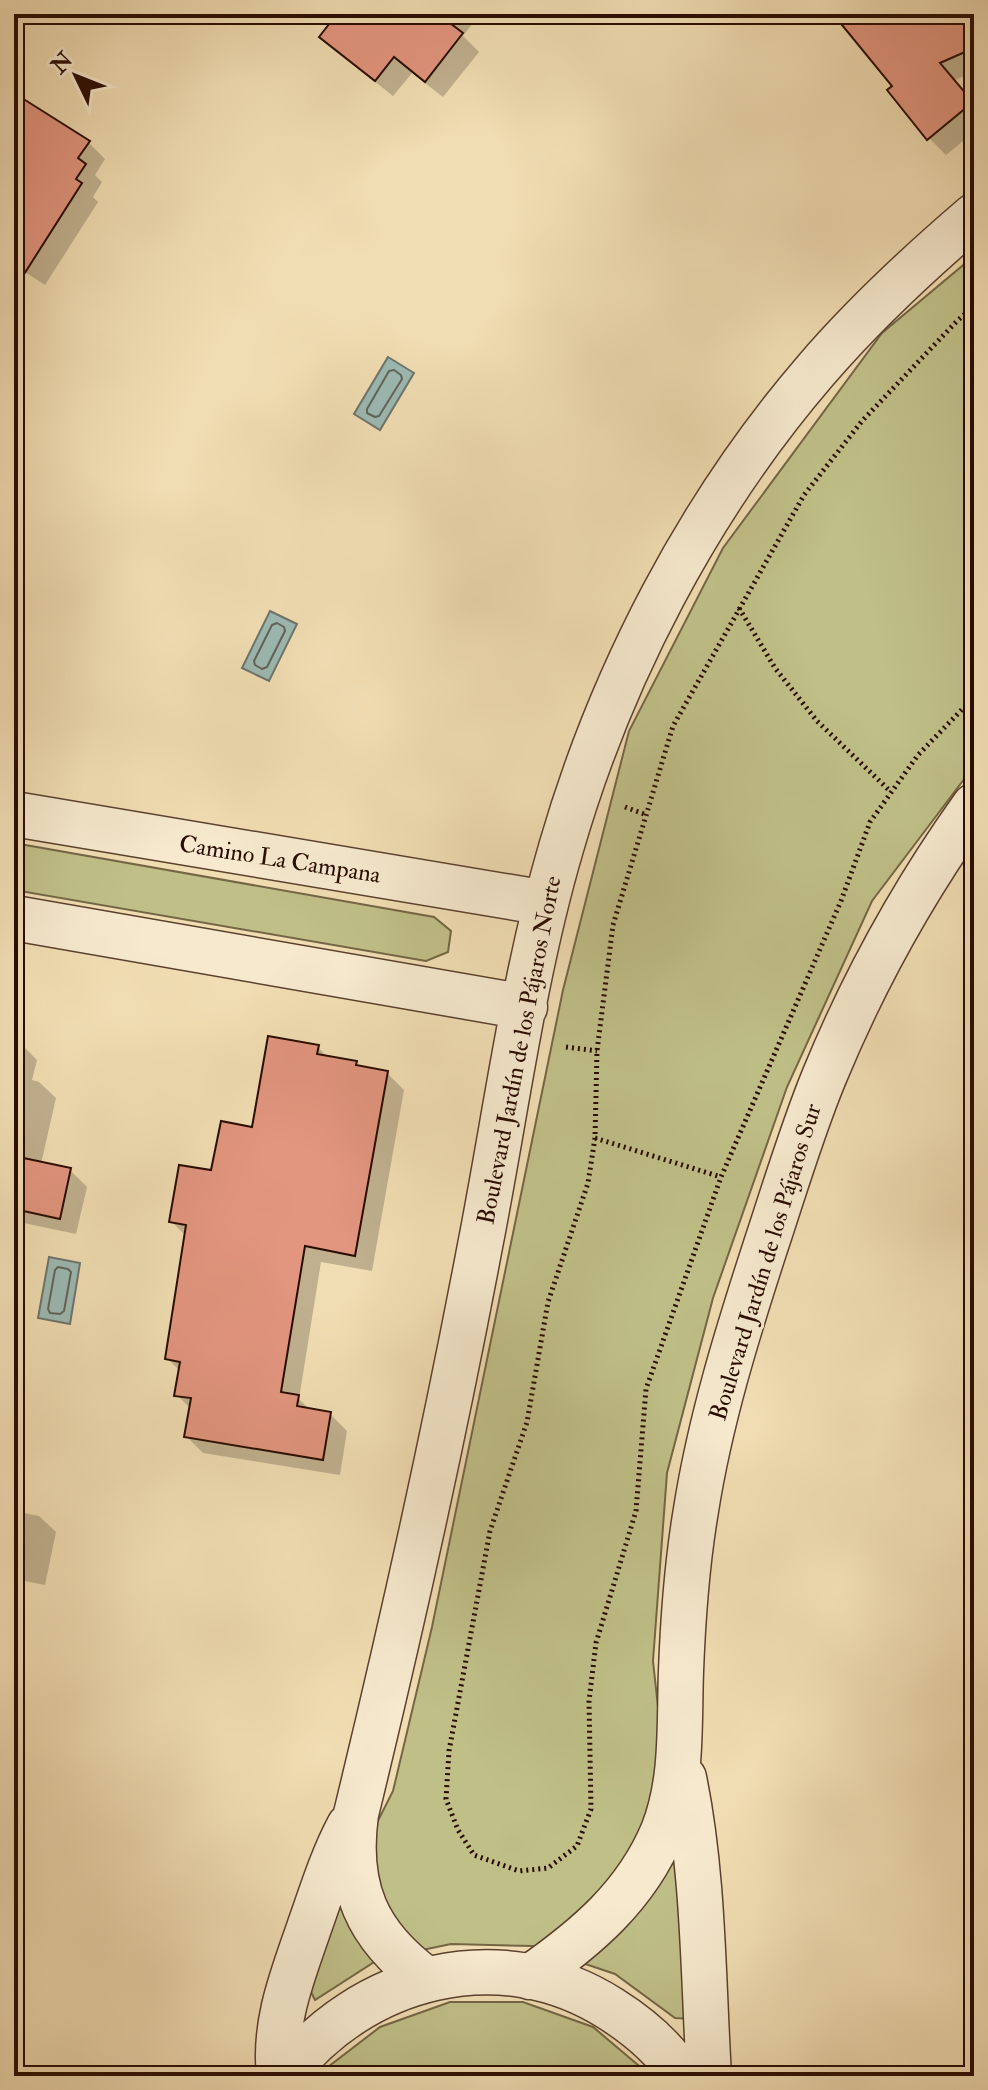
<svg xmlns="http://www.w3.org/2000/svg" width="988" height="2090" viewBox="0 0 988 2090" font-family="'IM FELL Double Pica',serif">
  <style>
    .green { fill: #c0bf88; stroke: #746645; stroke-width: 2 }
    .water { fill: #9cbab4; stroke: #6e746d; stroke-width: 2 }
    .shadow { fill: #0003 }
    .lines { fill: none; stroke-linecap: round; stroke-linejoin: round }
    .shore { stroke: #62635b; stroke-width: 2 }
    .building { fill: #e2957f; stroke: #290c02; stroke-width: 2 }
    .street-casing { stroke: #5b402e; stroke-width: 47 }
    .path { stroke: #290c02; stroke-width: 5; stroke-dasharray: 2 4; stroke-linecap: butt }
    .street { stroke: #f6e9ce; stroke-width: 44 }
    .labels { text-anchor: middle; stroke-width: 6; stroke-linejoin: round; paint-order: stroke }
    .street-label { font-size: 24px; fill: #290c02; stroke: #f6e9ce }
  </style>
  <rect width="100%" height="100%" fill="#f1ddb3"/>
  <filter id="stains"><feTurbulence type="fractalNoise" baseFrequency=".0025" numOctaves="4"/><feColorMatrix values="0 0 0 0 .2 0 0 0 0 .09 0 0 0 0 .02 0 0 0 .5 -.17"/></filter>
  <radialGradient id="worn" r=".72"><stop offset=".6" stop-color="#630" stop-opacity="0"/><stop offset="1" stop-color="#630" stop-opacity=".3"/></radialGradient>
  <path class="green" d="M 974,256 L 974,766 L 872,901 L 787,1087 L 713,1298 L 667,1473 L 653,1661 L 692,2019 L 675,2018 L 615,1974 L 532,1946 L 451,1944 L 379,1959 L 315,2000 L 307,1984 L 342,1892 L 393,1791 L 432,1627 L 563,990 L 629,731 L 723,548 L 882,333 Z
    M 14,843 L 434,917 L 451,931 L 448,952 L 426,961 L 14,890 Z
    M 450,2002 L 523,2002 L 593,2027 L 651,2076 L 320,2076 L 324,2070 L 380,2027 Z"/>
  <path class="water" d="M 388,357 L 414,373 L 380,430 L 354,414 Z
    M 270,611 L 297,624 L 269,681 L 242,668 Z
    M 49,1257 L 80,1263 L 70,1324 L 38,1318 Z"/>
  <path class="shadow" d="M 339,14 L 480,14 L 463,36 L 479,52 L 443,97 L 412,73 L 393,96 L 339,53 L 322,37 Z
    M 836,14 L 974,14 L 974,72 L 955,80 L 974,103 L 974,132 L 946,155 L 929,138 L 895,86 Z
    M 14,112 L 88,142 L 105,159 L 95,175 L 102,182 L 93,197 L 98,202 L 45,285 L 14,265 Z
    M 14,1042 L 20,1043 L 37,1060 L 32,1080 L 39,1082 L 56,1098 L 41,1164 L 70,1170 L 87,1187 L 76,1234 L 14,1221 Z
    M 318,1047 L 328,1058 L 356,1063 L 361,1068 L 387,1073 L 404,1090 L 372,1271 L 321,1262 L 299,1399 L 311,1411 L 330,1414 L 347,1431 L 340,1475 L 203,1453 L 186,1436 L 191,1409 L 177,1395 L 181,1372 L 167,1358 L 187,1237 L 171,1221 L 254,1129 Z
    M 14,1443 L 25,1454 L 14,1508 Z
    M 14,1511 L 39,1516 L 56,1532 L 45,1585 L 14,1579 Z"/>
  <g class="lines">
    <path class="shore" d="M 394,370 L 401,375 L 402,379 L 379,416 L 375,417 L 367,413 L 367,409 L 389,371 Z
      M 277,623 L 284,627 L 285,631 L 267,667 L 262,669 L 255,665 L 254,661 L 272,625 Z
      M 58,1267 L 68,1269 L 71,1272 L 64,1311 L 60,1314 L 50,1313 L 48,1309 L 55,1270 Z"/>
  </g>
  <path class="building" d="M 337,14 L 438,14 L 463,33 L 425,82 L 394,57 L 375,81 L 319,37 Z
    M 833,14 L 974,14 L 974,48 L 940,63 L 973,102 L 927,140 L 887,90 L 892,86 Z
    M 14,93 L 90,141 L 78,158 L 86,164 L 76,179 L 82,183 L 14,290 Z
    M 268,1036 L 319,1045 L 317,1054 L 357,1061 L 356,1065 L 388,1071 L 355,1256 L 305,1246 L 281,1392 L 299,1395 L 297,1406 L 331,1412 L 323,1460 L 184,1437 L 191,1398 L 174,1396 L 180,1362 L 165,1359 L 186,1225 L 169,1222 L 179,1165 L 211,1170 L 221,1121 L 252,1127 Z
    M 14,1156 L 71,1168 L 60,1219 L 14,1209 Z"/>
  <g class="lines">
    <defs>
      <path id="street" d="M 14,814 L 546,903
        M 14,918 L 525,1007
        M 684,1778 C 704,1875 703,1977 709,2076
        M 530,1977 C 586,1938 636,1896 663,1831 C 683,1780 679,1725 681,1671 C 683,1618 687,1563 696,1510 C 710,1421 737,1334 765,1248 C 784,1191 801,1133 824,1077 C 863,982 914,890 974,806
        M 426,1979 C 366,1935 346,1887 356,1814 C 402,1625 444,1436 480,1246 C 506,1113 523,978 561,848 C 611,675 698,507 816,370 C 864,314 918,264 974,216
        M 279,2076 C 273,2022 293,1975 310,1925 C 322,1891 332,1858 349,1826
        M 284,2076 C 361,1975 500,1938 611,2009 C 638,2026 665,2049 682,2076"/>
    </defs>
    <use href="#street" class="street-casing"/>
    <path class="path" d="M 974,306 L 957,321 L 862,421 L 804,495 L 673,726 L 613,925 L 597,1051 L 595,1138 L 588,1183 L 548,1302 L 527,1422 L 490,1531 L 449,1751 L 446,1799 L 458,1830 L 474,1855 L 519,1871 L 548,1868 L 577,1846 L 591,1809 L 589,1701 L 596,1643 L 636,1511 L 646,1389 L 721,1177 L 841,901 L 870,822 L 918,755 L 974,697
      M 739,608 L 775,668 L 817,721 L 891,792
      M 625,807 L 647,815
      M 566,1047 L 597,1051
      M 595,1138 L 721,1177"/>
    <use href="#street" class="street"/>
  </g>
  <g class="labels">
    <g class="street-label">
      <text transform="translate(280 859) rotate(9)" y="8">Camino La Campana</text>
      <text transform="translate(519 1050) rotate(-79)" y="8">Boulevard Jardín de los Pájaros Norte</text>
      <text transform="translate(765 1262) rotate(-73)" y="8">Boulevard Jardín de los Pájaros Sur</text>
    </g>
  </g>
  <rect width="988" height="2090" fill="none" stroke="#f1ddb3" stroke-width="48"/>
  <rect x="16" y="16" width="956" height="2058" fill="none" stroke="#290c02" stroke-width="4"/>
  <rect x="24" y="24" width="940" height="2042" fill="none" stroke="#290c02" stroke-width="2"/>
  <g transform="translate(76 76) rotate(313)" stroke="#f6e9ce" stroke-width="6" paint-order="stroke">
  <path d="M0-6L14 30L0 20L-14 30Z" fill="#290c02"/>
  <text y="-12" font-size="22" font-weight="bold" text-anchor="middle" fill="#290c02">N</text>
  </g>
  <rect width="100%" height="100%" filter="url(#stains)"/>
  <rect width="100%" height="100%" fill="url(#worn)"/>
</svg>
